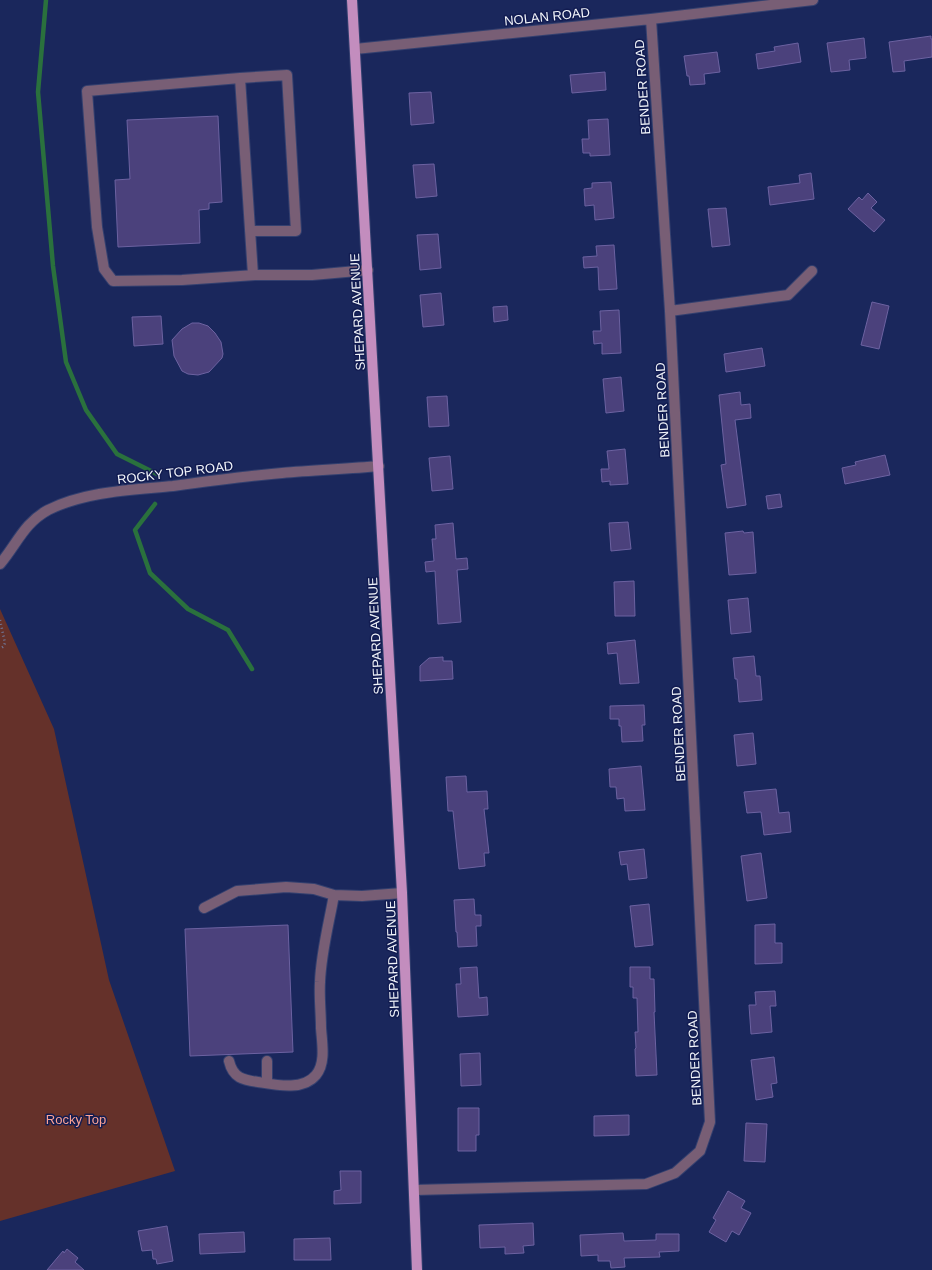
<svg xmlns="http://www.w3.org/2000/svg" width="932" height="1270" viewBox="0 0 932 1270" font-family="Arial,sans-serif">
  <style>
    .green { fill: #65312a }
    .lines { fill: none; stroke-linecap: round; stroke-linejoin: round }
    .stream { stroke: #2a713d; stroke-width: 4.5 }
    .building { fill: #4b417c; stroke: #6c62a1 }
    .minor-casing { stroke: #34406f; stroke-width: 12 }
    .major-casing { stroke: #34406f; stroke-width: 12 }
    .path { stroke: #717a9c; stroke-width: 2.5; stroke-dasharray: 1 3; stroke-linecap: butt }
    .minor { stroke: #785e75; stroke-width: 10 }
    .major { stroke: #c38dbe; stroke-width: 10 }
    .labels { text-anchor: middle; stroke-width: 3; stroke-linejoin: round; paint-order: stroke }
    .street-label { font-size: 13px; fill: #f1f4fa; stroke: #121c51 }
    .park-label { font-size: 13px; fill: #fda394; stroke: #121c51 }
  </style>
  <rect width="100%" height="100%" fill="#1a275c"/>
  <path class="green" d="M 0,609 L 54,729 L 109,980 L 175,1171 L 0,1221 Z"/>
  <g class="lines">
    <path class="stream" d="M 46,0 L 38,92 L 53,266 L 66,362 L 86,410 L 117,454 L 157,474
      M 155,504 L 135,530 L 150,573 L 188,609 L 228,630 L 252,669"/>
  </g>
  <path class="building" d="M 931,36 L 931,39 L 932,39 L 932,57 L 904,61 L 905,71 L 893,72 L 889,42 Z
    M 864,38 L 866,58 L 849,60 L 850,70 L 831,72 L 827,43 Z
    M 798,43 L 801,62 L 758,69 L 756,54 L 775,51 L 774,47 Z
    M 717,52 L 720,72 L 704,74 L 705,84 L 690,85 L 689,76 L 687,76 L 684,56 Z
    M 605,72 L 606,90 L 572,93 L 570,75 Z
    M 431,92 L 434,123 L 411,125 L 409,93 Z
    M 218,116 L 222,202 L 209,203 L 209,209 L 199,210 L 200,243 L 118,247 L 115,180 L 130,179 L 127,120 Z
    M 608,119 L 610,155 L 590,156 L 590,153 L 583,153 L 582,139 L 589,139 L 588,120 Z
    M 434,164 L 437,196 L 416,198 L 413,165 Z
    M 811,173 L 814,199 L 770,205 L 768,187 L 800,183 L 799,175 Z
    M 611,182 L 614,218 L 595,220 L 594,205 L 585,206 L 584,189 L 592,188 L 592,183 Z
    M 868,193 L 877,202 L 871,208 L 885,220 L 874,232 L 848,209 L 859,197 L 862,200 Z
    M 726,208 L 730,245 L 712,247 L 708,209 Z
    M 438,234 L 441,268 L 420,270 L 417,235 Z
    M 614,245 L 617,289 L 599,290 L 598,267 L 584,268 L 583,257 L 597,256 L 596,246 Z
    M 441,293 L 444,325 L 423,327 L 420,295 Z
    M 872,302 L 889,306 L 879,349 L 861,345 Z
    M 507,306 L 508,320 L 494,322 L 493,307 Z
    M 619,310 L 621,353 L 602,354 L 602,343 L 594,344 L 593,331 L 601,331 L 600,311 Z
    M 161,316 L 163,344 L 134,346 L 132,317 Z
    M 192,323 L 199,323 L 208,326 L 215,333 L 221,342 L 223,354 L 222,358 L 209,372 L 198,375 L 188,374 L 182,371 L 174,356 L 172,340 L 182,329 Z
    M 762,348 L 765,366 L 726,372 L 724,354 Z
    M 621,377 L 624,411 L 606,413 L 603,379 Z
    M 740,392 L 741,405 L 750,404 L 751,418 L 735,420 L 746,505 L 727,508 L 721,465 L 726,464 L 719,395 Z
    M 447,396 L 449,426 L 429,427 L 427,397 Z
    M 625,449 L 628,484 L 610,485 L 610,481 L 602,482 L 601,469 L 609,469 L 607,451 Z
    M 885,455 L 890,475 L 845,484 L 842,468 L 856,465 L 855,462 Z
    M 450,456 L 453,489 L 432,491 L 429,458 Z
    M 780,494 L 782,507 L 768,509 L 766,496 Z
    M 628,522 L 631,549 L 611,551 L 609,523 Z
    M 453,523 L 456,559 L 467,558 L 468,569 L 457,570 L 461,622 L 438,624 L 435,571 L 426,572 L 425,562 L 434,561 L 432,539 L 436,539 L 435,525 Z
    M 743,531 L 744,533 L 753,532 L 756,573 L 729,575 L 725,533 Z
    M 634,581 L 635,616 L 615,616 L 614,582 Z
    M 748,598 L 751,632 L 731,634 L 728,600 Z
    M 635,640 L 639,683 L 620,684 L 617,653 L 608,654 L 607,643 Z
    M 754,656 L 756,676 L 760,676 L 762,700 L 739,702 L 737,679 L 735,679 L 733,658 Z
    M 443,657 L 443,661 L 452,661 L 453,679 L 420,681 L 420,666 L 429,658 Z
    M 644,705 L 645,725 L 642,725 L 643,741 L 622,742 L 621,726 L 619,726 L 619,719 L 610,719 L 610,706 Z
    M 753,733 L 756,764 L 737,766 L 734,735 Z
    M 641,766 L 645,810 L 625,811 L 624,798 L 617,799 L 616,787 L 610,787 L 609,769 Z
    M 466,776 L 467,792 L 487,791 L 488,809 L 484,809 L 489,853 L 484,853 L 485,866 L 459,869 L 453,811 L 448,811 L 446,777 Z
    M 776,789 L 779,813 L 789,812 L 791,832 L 764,835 L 761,812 L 747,813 L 744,792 Z
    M 644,849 L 647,878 L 629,880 L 627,864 L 621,865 L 619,852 Z
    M 761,853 L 767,898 L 747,901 L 741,856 Z
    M 474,899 L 475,915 L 481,915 L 481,926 L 476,926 L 477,946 L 458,947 L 457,932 L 456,932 L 454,900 Z
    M 649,904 L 653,945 L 635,947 L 630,906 Z
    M 775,924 L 775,943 L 782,943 L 782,963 L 755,964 L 755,925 Z
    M 288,925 L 293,1052 L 190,1056 L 185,929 Z
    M 477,967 L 479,998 L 487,997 L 488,1015 L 458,1017 L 456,984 L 461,984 L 460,968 Z
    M 630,967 L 650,967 L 650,979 L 654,979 L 655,1012 L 654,1012 L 657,1075 L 636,1076 L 635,1049 L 636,1048 L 635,1032 L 638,1032 L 637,998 L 633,998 L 633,987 L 630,987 Z
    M 775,991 L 776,1006 L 770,1006 L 772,1032 L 751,1034 L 749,1005 L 756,1005 L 755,992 Z
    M 480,1053 L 481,1085 L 461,1086 L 460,1054 Z
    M 774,1057 L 777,1083 L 771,1084 L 773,1097 L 756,1100 L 751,1060 Z
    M 458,1108 L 479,1108 L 479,1135 L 476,1135 L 476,1151 L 458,1151 Z
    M 629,1115 L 629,1135 L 594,1136 L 594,1116 Z
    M 746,1123 L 767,1124 L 765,1162 L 744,1161 Z
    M 340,1171 L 361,1171 L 361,1203 L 334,1204 L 334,1191 L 341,1190 Z
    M 728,1191 L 745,1201 L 741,1208 L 751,1213 L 739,1235 L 732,1231 L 726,1242 L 709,1232 L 716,1220 L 713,1218 Z
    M 533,1223 L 534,1245 L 523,1246 L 524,1253 L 505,1254 L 505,1247 L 480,1248 L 479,1225 Z
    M 167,1226 L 173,1261 L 157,1264 L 156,1259 L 153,1259 L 152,1250 L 142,1251 L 138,1231 Z
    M 244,1232 L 245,1252 L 200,1254 L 199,1234 Z
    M 623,1233 L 624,1241 L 656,1240 L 656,1234 L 679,1234 L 679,1251 L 659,1252 L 660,1257 L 624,1258 L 625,1267 L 611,1268 L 610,1261 L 598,1261 L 598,1255 L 581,1256 L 580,1235 Z
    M 330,1238 L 331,1260 L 294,1260 L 294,1239 Z
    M 67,1249 L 78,1258 L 75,1262 L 84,1270 L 47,1270 L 63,1251 L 64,1253 Z"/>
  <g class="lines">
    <defs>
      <path id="minor" d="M 355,49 L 651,19 L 813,0
        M 240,78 L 87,91 L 97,227 L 104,269 L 113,281 L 182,280 L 255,275
        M 250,231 L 296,231 L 287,75 L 240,78 L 253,275 L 312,275 L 368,270
        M 670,311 L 788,295 L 812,271
        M 0,564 C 17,544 24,523 48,510 C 86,491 132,490 173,486 C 209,481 246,476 282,473 C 314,470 347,469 379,466
        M 204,908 L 237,891 L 286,887 L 314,889 L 334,895 L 362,896 L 402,893
        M 229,1061 C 233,1078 243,1080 258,1082 C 276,1085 303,1091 316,1075 C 326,1063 322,1043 321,1028 C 321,1013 319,997 320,982 C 321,953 329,923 334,895
        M 267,1083 L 267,1061
        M 414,1190 L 646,1184 L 675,1173 L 700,1151 L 710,1122 L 670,311 L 651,19"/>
      <path id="major" d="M 352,0 L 402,893 L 417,1270"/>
    </defs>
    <use href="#minor" class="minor-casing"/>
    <use href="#major" class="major-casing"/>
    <path class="path" d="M 0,620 L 5,643 L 4,646 L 0,649"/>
    <use href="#minor" class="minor"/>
    <use href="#major" class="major"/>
  </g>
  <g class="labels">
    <g class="street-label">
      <text transform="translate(547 16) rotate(-6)" y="5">NOLAN ROAD</text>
      <text transform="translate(642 87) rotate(-94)" y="5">BENDER ROAD</text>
      <text transform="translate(357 312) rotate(-93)" y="5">SHEPARD AVENUE</text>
      <text transform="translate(662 410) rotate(-93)" y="5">BENDER ROAD</text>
      <text transform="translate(175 472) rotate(-7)" y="5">ROCKY TOP ROAD</text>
      <text transform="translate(375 636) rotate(-93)" y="5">SHEPARD AVENUE</text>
      <text transform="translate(678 734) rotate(-93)" y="5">BENDER ROAD</text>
      <text transform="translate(392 959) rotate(-92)" y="5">SHEPARD AVENUE</text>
      <text transform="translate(694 1058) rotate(-93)" y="5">BENDER ROAD</text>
    </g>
    <g class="park-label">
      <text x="76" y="1124">Rocky Top</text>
    </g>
  </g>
</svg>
